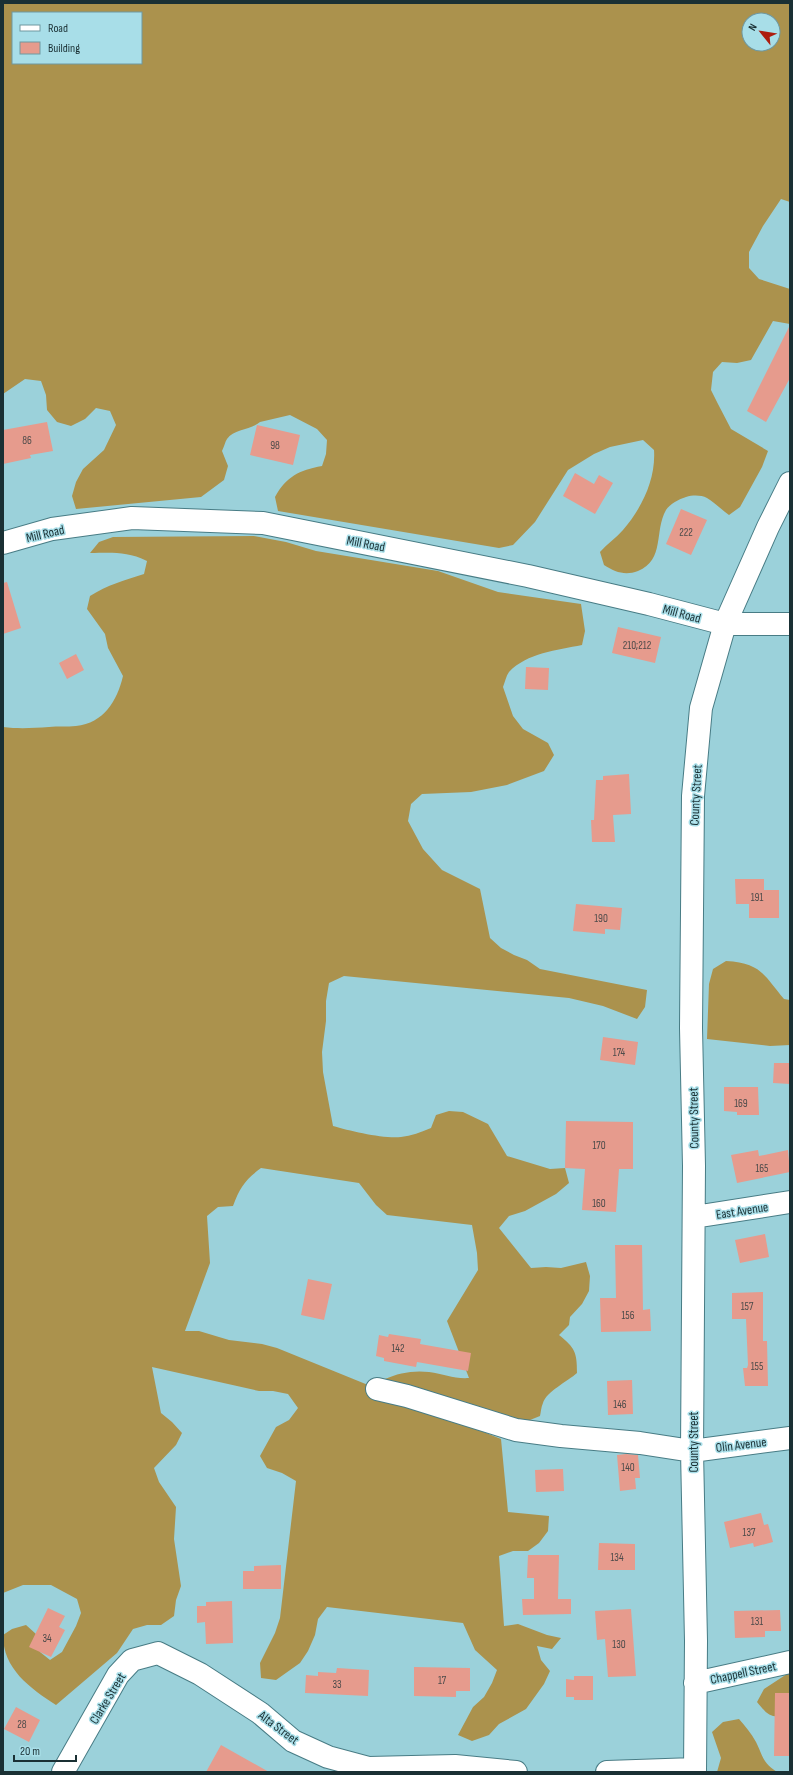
<svg xmlns="http://www.w3.org/2000/svg" width="793" height="1775" viewBox="0 0 793 1775" font-family="'Sofia Sans Condensed',sans-serif">
  <style>
    .forest { fill: #ab924d; fill-rule: evenodd }
    .building { fill: #e69b8d }
    .lines { fill: none; stroke-linecap: round; stroke-linejoin: round }
    .minor-casing { stroke: #487c85; stroke-width: 24 }
    .minor { stroke: #fff; stroke-width: 22 }
    .labels { text-anchor: middle; stroke-width: 3; stroke-linejoin: round; paint-order: stroke }
    .number-label { font-size: 11px; fill: #4d4b4a }
    .street-label { font-size: 13px; fill: #1a3034; stroke: #a8dee8 }
  </style>
  <rect width="100%" height="100%" fill="#9bd1da"/>
  <path class="forest" d="M 3,3 L 790,3 L 790,202 L 781,199 L 763,226 L 749,252 L 749,268 L 759,279 L 790,289 L 790,324 L 773,321 L 751,360 L 737,363 L 722,362 L 713,372 L 711,390 L 718,404 L 731,429 L 768,451 L 762,467 L 740,507 L 729,515 C 722,510 714,502 707,498 C 701,495 693,495 686,497 C 679,499 670,504 666,510 C 654,531 665,560 638,571 C 625,576 615,572 604,565 L 600,552 C 607,544 616,538 623,530 C 642,508 656,479 654,450 L 643,440 L 610,447 L 594,454 L 568,470 L 535,522 L 513,545 L 499,548 L 278,511 L 275,497 C 286,477 299,470 322,466 L 326,454 L 327,440 L 317,429 L 290,415 L 260,422 C 251,430 234,429 227,439 C 225,442 224,447 222,451 L 228,466 L 224,480 L 201,497 L 76,509 L 72,496 L 76,482 L 83,469 L 104,450 L 116,425 L 110,411 L 96,408 L 85,419 L 71,426 L 57,422 L 47,410 L 46,395 L 41,381 L 25,379 L 3,394 ZM 13,13 L 141,13 L 141,63 L 13,63 ZM 749,20 L 773,20 L 773,44 L 749,44 Z
    M 254,536 L 286,542 L 316,551 L 438,571 L 498,592 L 581,604 L 585,631 L 582,645 C 557,650 527,653 509,672 C 506,676 505,682 503,687 L 513,716 L 523,729 L 548,743 L 554,755 L 544,771 L 507,785 L 471,792 L 422,794 L 411,804 L 408,821 L 423,849 L 442,870 L 480,889 L 490,938 L 501,948 L 514,955 L 527,960 L 540,969 L 647,990 L 645,1007 L 637,1019 L 603,1006 L 569,998 L 344,976 L 329,983 L 326,1001 L 326,1021 L 322,1052 L 323,1072 L 333,1126 C 350,1131 384,1139 401,1137 C 411,1136 421,1132 431,1128 L 436,1115 L 449,1111 L 463,1112 L 488,1124 L 507,1156 L 550,1169 L 565,1168 L 569,1183 L 556,1194 L 525,1211 L 509,1216 L 499,1228 L 531,1268 L 546,1267 L 561,1268 L 586,1262 L 590,1276 L 589,1291 L 582,1304 L 570,1317 L 569,1325 L 559,1335 C 575,1348 577,1352 577,1373 C 568,1381 546,1392 543,1403 C 541,1407 541,1412 540,1416 L 525,1422 L 510,1421 L 385,1379 C 398,1373 414,1370 429,1372 C 444,1374 454,1379 469,1378 L 447,1321 L 478,1270 L 477,1253 L 472,1225 L 387,1215 L 376,1205 L 359,1183 L 261,1168 C 245,1180 240,1187 233,1206 L 218,1207 L 207,1216 L 210,1263 L 185,1331 L 199,1331 L 229,1340 L 262,1344 L 277,1348 L 501,1439 L 508,1512 L 549,1516 L 548,1531 L 539,1543 L 528,1551 L 513,1551 L 499,1556 L 504,1626 L 518,1624 L 547,1635 L 561,1638 L 552,1649 L 537,1646 L 541,1660 L 550,1671 L 544,1684 L 526,1709 L 499,1724 L 489,1735 L 472,1741 L 458,1735 L 473,1707 L 484,1697 L 492,1683 L 497,1670 L 475,1650 L 463,1623 L 327,1607 L 318,1619 L 315,1635 L 308,1651 L 300,1663 L 276,1680 L 261,1678 L 260,1663 L 275,1633 L 280,1618 L 296,1481 L 282,1473 L 267,1468 L 260,1456 L 276,1427 L 289,1420 L 298,1408 L 288,1394 L 273,1391 L 259,1391 L 152,1367 L 161,1413 L 172,1422 L 182,1433 L 176,1445 L 154,1468 L 159,1482 L 176,1507 L 174,1539 L 181,1586 L 176,1600 L 174,1616 L 161,1625 L 147,1625 L 133,1629 L 117,1653 L 56,1705 C 30,1688 3,1669 3,1635 L 12,1629 L 26,1625 L 36,1634 L 40,1652 L 50,1660 L 62,1652 L 76,1626 L 81,1613 L 77,1599 L 51,1585 L 23,1585 L 3,1593 L 3,727 C 19,729 33,728 49,727 C 58,726 67,727 76,726 C 104,723 117,701 123,676 L 108,648 L 105,634 L 87,609 L 90,596 C 107,585 125,580 144,574 L 147,561 C 126,551 112,553 90,553 L 99,542 L 113,537 Z
    M 726,961 C 761,963 764,975 784,999 L 790,1000 L 790,1045 L 770,1046 L 707,1039 L 709,984 L 713,969 Z
    M 790,1672 L 790,1715 C 771,1718 769,1717 757,1702 L 764,1689 Z
    M 739,1719 C 745,1726 751,1733 756,1742 C 763,1756 762,1762 777,1772 L 717,1772 L 721,1758 L 712,1732 L 723,1722 Z"/>
  <path class="building" d="M 790,325 L 790,378 L 766,422 L 747,411 Z
    M 47,422 L 53,451 L 30,455 L 31,458 L 3,464 L 3,430 Z
    M 257,425 L 300,435 L 293,465 L 250,455 Z
    M 575,473 L 594,484 L 599,475 L 613,483 L 595,514 L 563,496 Z
    M 681,509 L 707,520 L 691,555 L 666,544 Z
    M 7,582 L 21,628 L 3,634 L 3,583 Z
    M 618,627 L 661,637 L 655,663 L 612,653 Z
    M 76,654 L 84,670 L 67,679 L 59,663 Z
    M 526,667 L 549,668 L 548,690 L 525,689 Z
    M 629,774 L 631,814 L 613,815 L 615,842 L 592,842 L 591,820 L 594,820 L 596,780 L 603,780 L 603,776 Z
    M 735,879 L 764,879 L 764,890 L 779,890 L 779,918 L 749,918 L 749,904 L 736,904 Z
    M 576,904 L 622,908 L 620,930 L 605,929 L 605,934 L 573,931 Z
    M 603,1037 L 638,1042 L 635,1065 L 600,1060 Z
    M 774,1063 L 790,1063 L 790,1084 L 773,1083 Z
    M 724,1087 L 758,1087 L 759,1115 L 737,1115 L 737,1112 L 724,1111 Z
    M 566,1121 L 633,1122 L 633,1169 L 619,1169 L 616,1212 L 582,1210 L 585,1169 L 565,1168 Z
    M 758,1150 L 759,1156 L 788,1150 L 790,1172 L 737,1183 L 731,1155 Z
    M 765,1234 L 769,1257 L 740,1263 L 735,1240 Z
    M 615,1245 L 642,1245 L 643,1310 L 650,1309 L 651,1331 L 601,1332 L 600,1298 L 616,1298 Z
    M 308,1279 L 332,1284 L 324,1320 L 301,1315 Z
    M 763,1292 L 763,1341 L 767,1341 L 768,1386 L 745,1386 L 743,1368 L 747,1368 L 748,1365 L 746,1319 L 732,1319 L 732,1293 Z
    M 389,1334 L 421,1339 L 420,1344 L 471,1353 L 468,1371 L 417,1362 L 416,1367 L 384,1361 L 384,1358 L 376,1356 L 379,1335 L 388,1337 Z
    M 632,1380 L 633,1414 L 608,1415 L 607,1381 Z
    M 626,1454 L 638,1455 L 640,1478 L 635,1478 L 636,1489 L 620,1491 L 617,1455 Z
    M 563,1469 L 564,1491 L 536,1492 L 535,1470 Z
    M 761,1513 L 764,1525 L 768,1524 L 773,1542 L 754,1547 L 753,1543 L 730,1548 L 724,1522 Z
    M 599,1543 L 635,1544 L 635,1570 L 598,1570 Z
    M 528,1555 L 559,1555 L 558,1599 L 571,1599 L 571,1614 L 523,1615 L 522,1599 L 534,1599 L 534,1578 L 527,1578 Z
    M 281,1565 L 281,1589 L 243,1589 L 243,1571 L 254,1571 L 254,1566 Z
    M 232,1601 L 233,1643 L 206,1644 L 205,1622 L 197,1623 L 197,1606 L 206,1606 L 206,1602 Z
    M 48,1608 L 65,1616 L 59,1627 L 65,1630 L 51,1657 L 29,1647 Z
    M 631,1609 L 636,1676 L 608,1677 L 605,1639 L 597,1640 L 595,1611 Z
    M 780,1610 L 781,1631 L 765,1631 L 765,1637 L 735,1638 L 734,1611 Z
    M 414,1667 L 470,1668 L 470,1691 L 456,1691 L 456,1697 L 414,1696 Z
    M 337,1668 L 369,1670 L 368,1696 L 305,1693 L 306,1675 L 318,1676 L 318,1672 L 336,1673 Z
    M 574,1676 L 593,1676 L 593,1700 L 574,1700 L 574,1697 L 566,1697 L 566,1679 L 574,1680 Z
    M 775,1693 L 790,1693 L 790,1756 L 774,1756 Z
    M 16,1707 L 40,1720 L 29,1742 L 4,1729 Z
    M 221,1745 L 269,1772 L 206,1772 Z"/>
  <g class="lines">
    <defs>
      <path id="minor" d="M 3,543 L 52,529 L 132,518 L 263,523 L 528,576 L 649,604 L 725,624 L 790,624
        M 694,1217 L 790,1202
        M 377,1389 L 407,1396 L 516,1430 L 561,1436 L 640,1443 L 692,1451 L 790,1438
        M 695,1683 L 790,1662
        M 63,1772 L 118,1675 L 132,1660 L 158,1653 L 200,1674 L 260,1713 L 293,1741 L 328,1757 L 369,1768 L 455,1766 L 516,1772
        M 607,1772 L 695,1769
        M 695,1772 L 696,1641 L 692,1451 L 694,1166 L 691,1028 L 693,796 L 701,708 L 725,624 L 768,527 L 790,483"/>
    </defs>
    <use href="#minor" class="minor-casing"/>
    <use href="#minor" class="minor"/>
  </g>
  <g class="labels">
    <g class="number-label">
      <text x="27" y="444">86</text>
      <text x="275" y="449">98</text>
      <text x="686" y="536">222</text>
      <text x="637" y="649">210;212</text>
      <text x="757" y="901">191</text>
      <text x="601" y="922">190</text>
      <text x="619" y="1056">174</text>
      <text x="741" y="1107">169</text>
      <text x="599" y="1149">170</text>
      <text x="762" y="1172">165</text>
      <text x="599" y="1207">160</text>
      <text x="747" y="1310">157</text>
      <text x="628" y="1319">156</text>
      <text x="398" y="1352">142</text>
      <text x="757" y="1370">155</text>
      <text x="620" y="1408">146</text>
      <text x="628" y="1471">140</text>
      <text x="749" y="1536">137</text>
      <text x="617" y="1561">134</text>
      <text x="757" y="1625">131</text>
      <text x="47" y="1642">34</text>
      <text x="619" y="1648">130</text>
      <text x="442" y="1684">17</text>
      <text x="337" y="1688">33</text>
      <text x="22" y="1728">28</text>
    </g>
    <g class="street-label">
      <text transform="translate(45 533) rotate(-13)" y="5">Mill Road</text>
      <text transform="translate(366 543) rotate(11)" y="5">Mill Road</text>
      <text transform="translate(682 613) rotate(15)" y="5">Mill Road</text>
      <text transform="translate(695 795) rotate(-87)" y="5">County Street</text>
      <text transform="translate(693 1118) rotate(-91)" y="5">County Street</text>
      <text transform="translate(742 1210) rotate(-9)" y="5">East Avenue</text>
      <text transform="translate(693 1442) rotate(-90)" y="5">County Street</text>
      <text transform="translate(741 1444) rotate(-7)" y="5">Olin Avenue</text>
      <text transform="translate(743 1672) rotate(-12)" y="5">Chappell Street</text>
      <text transform="translate(107 1698) rotate(-59)" y="5">Clarke Street</text>
      <text transform="translate(279 1727) rotate(37)" y="5">Alta Street</text>
    </g>
  </g>
  <rect width="793" height="1775" fill="none" stroke="#1a3034" stroke-width="8"/>
  <rect x="12" y="12" width="130" height="52" fill="#a8dee8" stroke="#6f98a0"/>
  <rect x="20" y="25" width="20" height="6" fill="#ffffff" stroke="#6f98a0"/>
  <text x="48" y="32" font-size="12" fill="#1a3034">Road</text>
  <rect x="20" y="42" width="20" height="12" fill="#e69b8d" stroke="#6f98a0"/>
  <text x="48" y="52" font-size="12" fill="#1a3034">Building</text>
  <g transform="translate(761 32) rotate(300)"><circle r="19" fill="#a8dee8" stroke="#6f98a0"/>
  <path d="M0-3L7 15L0 10L-7 15Z" fill="#ad1d0f"/>
  <text y="-6" font-size="11" font-weight="bold" text-anchor="middle" fill="#1a3034">N</text>
  </g>
  <path d="M14 1755v6h62v-6" fill="none" stroke="#1a3034" stroke-width="2"/>
  <text x="20" y="1755" font-size="12" fill="#1a3034" stroke="#a8dee8" stroke-width="3" paint-order="stroke">20 m</text>
</svg>
